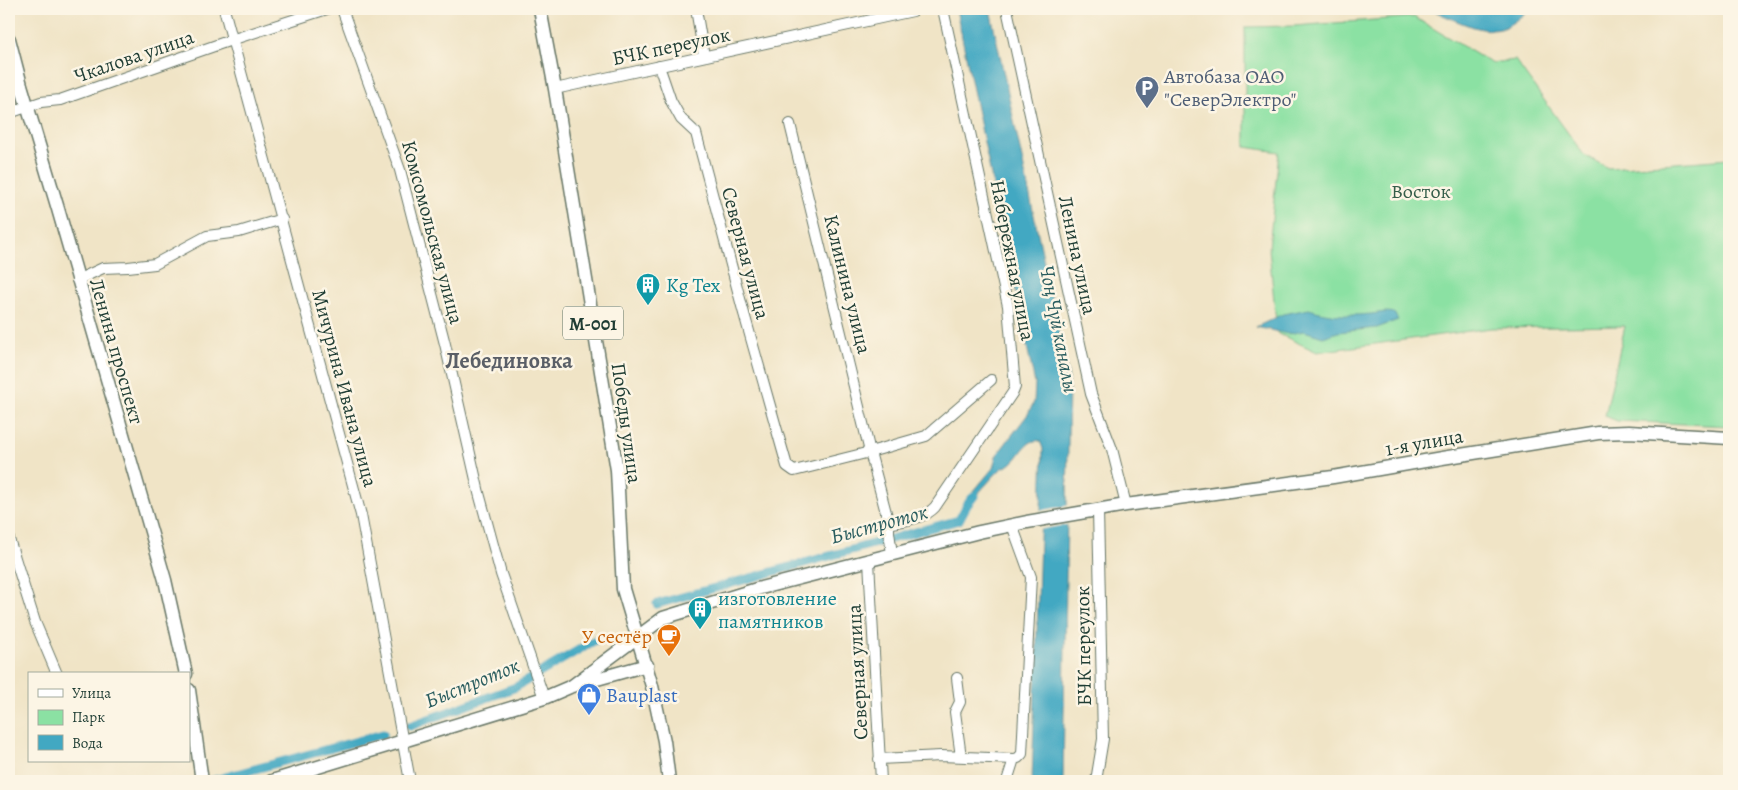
<svg xmlns="http://www.w3.org/2000/svg" width="1738" height="790" viewBox="0 0 1738 790" font-family="Alegreya,serif">
  <style>
    .green { fill: #8be1a3; stroke: #558f6c }
    .water { fill: #42a8c2; stroke: #30727b }
    .pier { fill: #f0e4c6 }
    .lines { fill: none; stroke-linecap: round; stroke-linejoin: round }
    .canal { stroke: #42a8c2; stroke-width: 9 }
    .minor-casing { stroke: #687767; stroke-width: 12 }
    .major-casing { stroke: #687767; stroke-width: 15 }
    .minor { stroke: #fff; stroke-width: 10 }
    .major { stroke: #fff; stroke-width: 12 }
    .labels { text-anchor: middle; stroke-width: 5; stroke-linejoin: round; paint-order: stroke }
    .shield { fill: #fcf5e5; stroke: #617469; stroke-width: 1 }
    .shield-label { font-size: 19px; font-weight: bold; fill: #1f3d34 }
    .street-label { font-size: 20px; fill: #1f3d34; stroke: #fcf5e5 }
    .service-label { font-size: 20px; fill: #4e5e75; stroke: #fcf5e5; text-anchor: start }
    .park-label { font-size: 20px; fill: #355e4a; stroke: #fcf5e5 }
    .culture-label { font-size: 20px; fill: #0d838f; stroke: #fcf5e5; text-anchor: start }
    .food-label { font-size: 20px; fill: #c56008; stroke: #fcf5e5; text-anchor: end }
    .shop-label { font-size: 20px; fill: #366cbe; stroke: #fcf5e5; text-anchor: start }
    .water-label { font-size: 21px; font-style: italic; fill: #2a5d5f; stroke: #fcf5e5 }
    .quarter-label { font-size: 22px; font-weight: bold; fill: #5a5f67; stroke: #fcf5e5 }
  </style>
  <rect width="100%" height="100%" fill="#fcf5e5"/>
  <filter id="ink" filterUnits="userSpaceOnUse"><feTurbulence type="fractalNoise" baseFrequency=".02" numOctaves="2"/><feDisplacementMap in="SourceGraphic" scale="10" xChannelSelector="R" yChannelSelector="G"/><feConvolveMatrix kernelMatrix="1 2 1 2 8 2 1 2 1" color-interpolation-filters="sRGB"/></filter>
  <filter id="wash" filterUnits="userSpaceOnUse"><feTurbulence type="fractalNoise" baseFrequency=".0096" numOctaves="4" result="noise"/><feDisplacementMap in="SourceGraphic" scale="20" xChannelSelector="R" yChannelSelector="G"/><feGaussianBlur stdDeviation="1.12" result="paint"/><feColorMatrix in="noise" values="0 0 0 0 0 0 0 0 0 0 0 0 0 0 0 0 0 1.4 0 .05"/><feComposite in="paint" operator="in"/></filter>
  <g filter="url(#wash)">
    <rect width="100%" height="100%" fill="#f0e4c6"/>
    <path class="green" d="M 1414,17 L 1491,63 L 1515,60 L 1584,155 L 1608,168 L 1729,159 L 1729,426 L 1617,421 L 1605,416 L 1625,326 L 1491,328 L 1317,352 L 1277,333 L 1269,248 L 1279,152 L 1245,147 L 1245,27 L 1294,26 Z"/>
    <path class="water" d="M 956,9 L 990,9 L 1069,379 L 1063,781 L 1032,781 L 1043,449 L 1040,441 C 1027,438 1021,455 1013,462 C 1010,466 1004,466 1000,470 C 988,481 979,494 967,505 L 973,492 L 993,468 L 996,456 L 1028,414 L 1034,402 L 1035,384 Z
      M 1430,9 L 1529,9 C 1522,16 1510,26 1500,29 C 1480,34 1448,17 1430,9 Z
      M 1309,309 C 1330,316 1349,316 1371,314 C 1380,313 1386,311 1394,313 L 1398,320 L 1377,328 L 1338,332 L 1323,337 L 1304,331 L 1288,334 L 1256,327 L 1283,314 Z"/>
    <path class="pier" d="M 1070,505 L 1070,524 L 1038,530 L 1039,511 Z"/>
    <g class="lines">
      <path class="canal" d="M 657,604 L 959,520 L 967,505 L 974,496
        M 410,726 L 516,687 L 597,639
        M 211,781 L 383,734"/>
    </g>
  </g>
  <g filter="url(#ink)">
    <g class="lines">
      <defs>
        <path id="minor" d="M 224,9 L 361,515 L 410,781
          M 342,9 L 400,170 L 445,344 L 479,493 L 501,574 L 544,698
          M 696,9 L 704,56
          M 1007,9 L 1091,394 L 1112,449 L 1126,505
          M 659,66 L 671,101 L 681,119 L 696,133 L 743,310 L 787,466 L 794,471 L 870,452 L 926,436 L 991,380
          M 555,89 L 913,11
          M 9,113 L 41,102 L 60,100 L 234,39 L 327,9
          M 790,124 L 870,452 L 889,524 L 889,532 L 892,554
          M 77,280 L 103,268 L 128,267 L 155,264 L 207,236 L 239,232 L 282,219
          M 889,524 C 905,520 924,519 935,507 L 1013,392 L 1015,387 L 1008,306 L 943,9
          M 9,539 L 35,622 L 57,674
          M 869,561 L 881,781
          M 957,678 L 960,702 L 955,712 L 961,757
          M 879,759 L 941,756 L 1014,759 L 1018,758 L 1022,754 L 1031,577 L 1012,525
          M 308,770 L 310,781
          M 1007,781 L 1014,759
          M 1096,781 L 1103,739 L 1098,510"/>
        <path id="major" d="M 540,9 L 555,89 L 617,470 L 623,589 L 652,686 L 664,741 L 669,781
          M 9,39 L 21,85 L 58,209 L 165,580 L 186,674
          M 572,686 L 663,618 L 757,589 L 979,532 L 1027,522 L 1126,505 L 1333,477 L 1442,458 L 1598,433 L 1629,432 L 1729,438
          M 189,690 L 202,781
          M 272,781 L 544,698 L 572,686 L 647,665"/>
      </defs>
      <use href="#minor" class="minor-casing"/>
      <use href="#major" class="major-casing"/>
      <use href="#minor" class="minor"/>
      <use href="#major" class="major"/>
    </g>
  </g>
  <defs>
    <symbol id="parking-pin" viewBox="-11 -11 22 30"><path d="M0 17L-7.5 6A9.5 9.5 0 1 1 7.5 6Z" fill="#5c6f8a" stroke="#fcf5e5"/><path d="M-3.5-5.5H1a3.5 3.5 0 0 1 0 7H-1V5.5H-3.5ZM-1-3.4V-.6H.8a1.4 1.4 0 0 0 0-2.8Z" fill="#fff"/></symbol>
    <symbol id="building-pin" viewBox="-11 -11 22 30"><path d="M0 17L-7.5 6A9.5 9.5 0 1 1 7.5 6Z" fill="#0f9aa8" stroke="#fcf5e5"/><path d="M-4-6H4V6H1V3H-1V6H-4ZM-2.5-4.3h1.7v1.8h-1.7ZM.8-4.3h1.7v1.8H.8ZM-2.5-1h1.7V.8h-1.7ZM.8-1h1.7V.8H.8Z" fill="#fff"/></symbol>
    <symbol id="cafe-pin" viewBox="-11 -11 22 30"><path d="M0 17L-7.5 6A9.5 9.5 0 1 1 7.5 6Z" fill="#e8710a" stroke="#fcf5e5"/><path d="M-5.5-4.5H6V0H3Q3 3.5 0 3.5H-2.5Q-5.5 3.5-5.5 0ZM3-3.2v2h1.7v-2ZM-6 4.5H4V6H-6Z" fill="#fff"/></symbol>
    <symbol id="shop-pin" viewBox="-11 -11 22 30"><path d="M0 17L-7.5 6A9.5 9.5 0 1 1 7.5 6Z" fill="#3f7fe0" stroke="#fcf5e5"/><path d="M-5-2.5h2.3a2.7 3.5 0 0 1 5.4 0H5L5.5 6h-11ZM-1.5-2.5h3a1.5 2.3 0 0 0-3 0Z" fill="#fff"/></symbol>
  </defs>
  <g fill-rule="evenodd">
    <use href="#parking-pin" x="1133" y="74" width="28" height="38"/>
    <use href="#building-pin" x="634" y="271" width="28" height="38"/>
    <use href="#building-pin" x="686" y="595" width="28" height="38"/>
    <use href="#cafe-pin" x="655" y="622" width="28" height="38"/>
    <use href="#shop-pin" x="575" y="681" width="28" height="38"/>
  </g>
  <g class="labels">
    <rect class="shield" x="563" y="306.5" width="60" height="33" rx="4"/>
    <g class="shield-label">
      <text x="593" y="330">М-001</text>
    </g>
    <g class="street-label">
      <text transform="translate(671 46) rotate(-12)" y="7">БЧК переулок</text>
      <text transform="translate(134 56) rotate(-19)" y="7">Чкалова улица</text>
      <text transform="translate(433 232) rotate(75)" y="7">Комсомольская улица</text>
      <text transform="translate(746 253) rotate(75)" y="7">Северная улица</text>
      <text transform="translate(1078 255) rotate(78)" y="7">Ленина улица</text>
      <text transform="translate(1013 260) rotate(79)" y="7">Набережная улица</text>
      <text transform="translate(848 284) rotate(76)" y="7">Калинина улица</text>
      <text transform="translate(117 351) rotate(74)" y="7">Ленина проспект</text>
      <text transform="translate(345 388) rotate(75)" y="7">Мичурина Ивана улица</text>
      <text transform="translate(627 423) rotate(82)" y="7">Победы улица</text>
      <text transform="translate(1424 442) rotate(-10)" y="7">1-я улица</text>
      <text transform="translate(1083 646) rotate(-91)" y="7">БЧК переулок</text>
      <text transform="translate(857 672) rotate(-93)" y="7">Северная улица</text>
    </g>
    <g class="service-label">
      <text x="1164" y="83">Автобаза ОАО<tspan x="1164" dy="23">"СеверЭлектро"</tspan></text>
    </g>
    <g class="park-label">
      <text x="1421" y="198">Восток</text>
    </g>
    <g class="culture-label">
      <text x="666" y="292">Kg Tex</text>
      <text x="718" y="605">изготовление<tspan x="718" dy="23">памятников</tspan></text>
    </g>
    <g class="food-label">
      <text x="652" y="643">У сестёр</text>
    </g>
    <g class="shop-label">
      <text x="606" y="702">Bauplast</text>
    </g>
    <g class="water-label">
      <text transform="translate(1059 329) rotate(79)" y="7">Чоң Чүй каналы</text>
      <text transform="translate(879 524) rotate(-15)" y="7">Быстроток</text>
      <text transform="translate(472 683) rotate(-22)" y="7">Быстроток</text>
    </g>
    <g class="quarter-label">
      <text x="509" y="368">Лебединовка</text>
    </g>
  </g>
  <rect width="1738" height="790" fill="none" stroke="#fcf5e5" stroke-width="30"/>
  <rect x="28" y="672" width="162" height="90" fill="#fcf5e5" stroke="#a4ab9e"/>
  <rect x="38" y="689" width="25" height="8" fill="#ffffff" stroke="#a4ab9e"/>
  <text x="72" y="698" font-size="15" fill="#1f3d34">Улица</text>
  <rect x="38" y="710" width="25" height="15" fill="#8be1a3" stroke="#a4ab9e"/>
  <text x="72" y="722" font-size="15" fill="#1f3d34">Парк</text>
  <rect x="38" y="735" width="25" height="15" fill="#42a8c2" stroke="#a4ab9e"/>
  <text x="72" y="748" font-size="15" fill="#1f3d34">Вода</text>
</svg>
